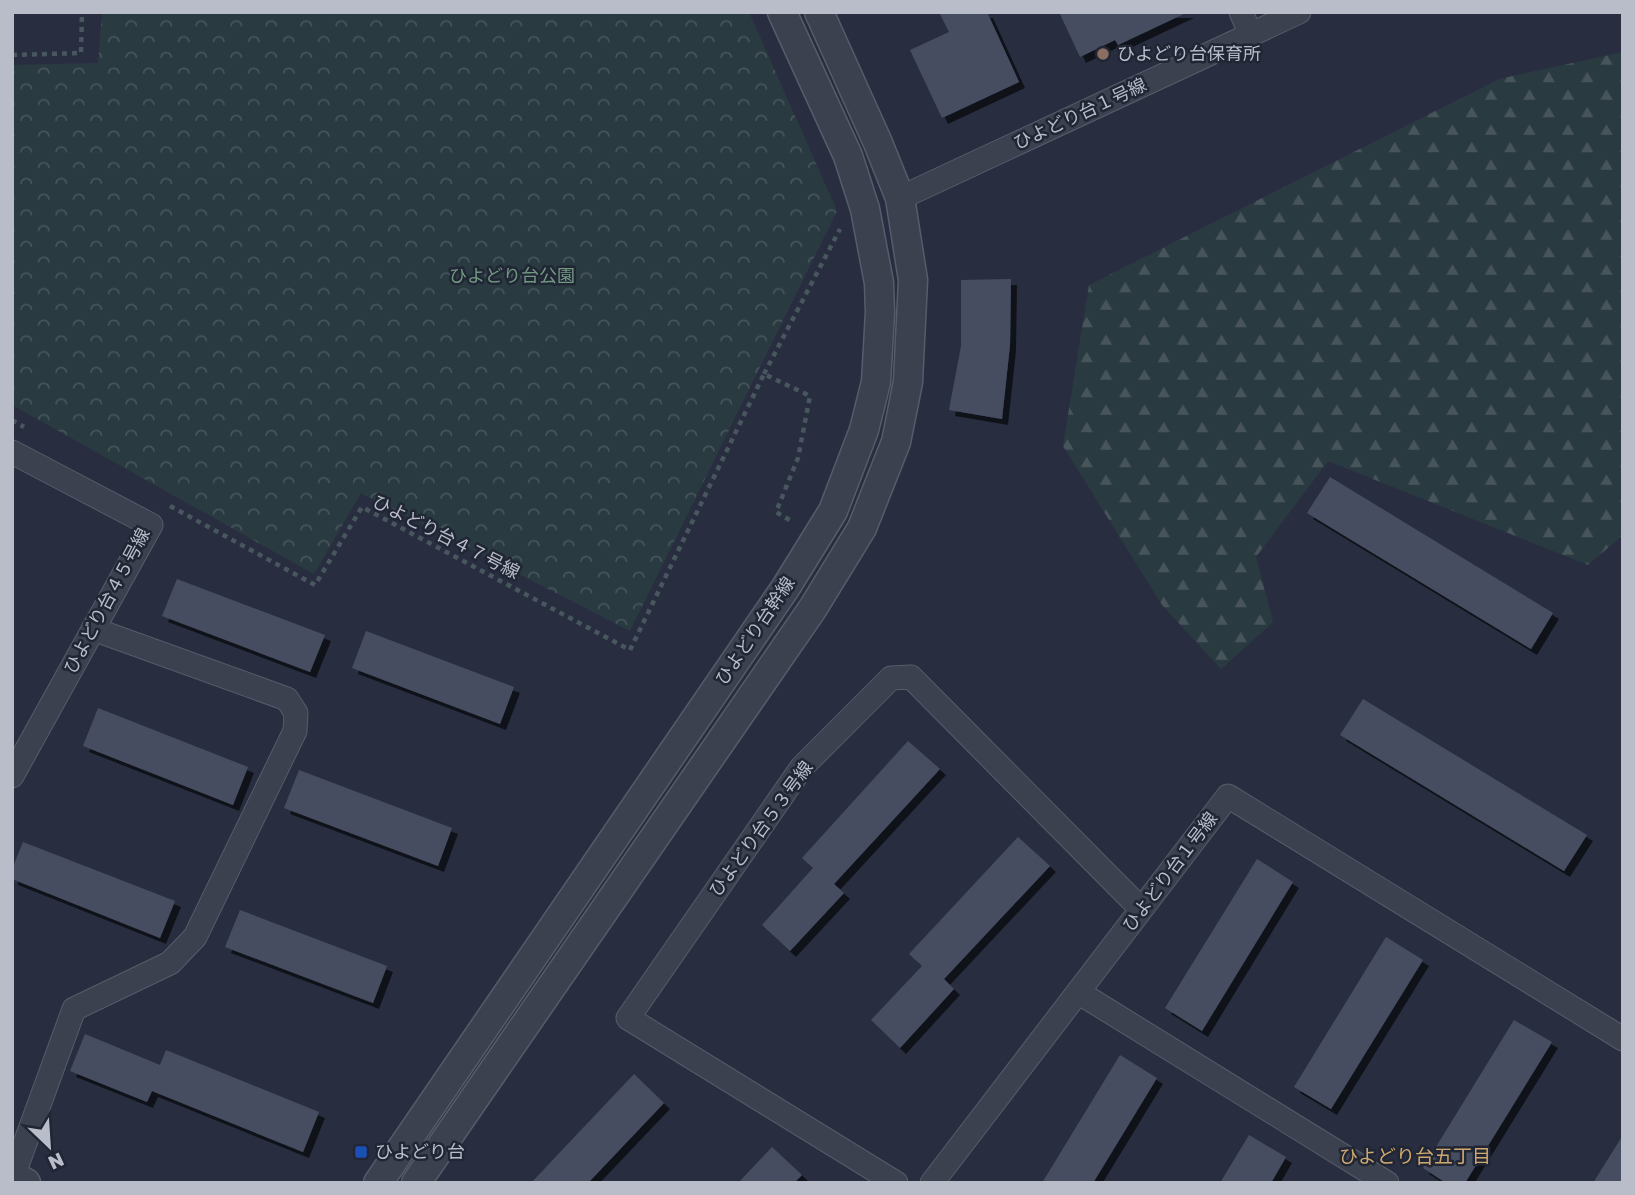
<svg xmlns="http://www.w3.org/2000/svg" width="1635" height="1195" viewBox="0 0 1635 1195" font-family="'Golos Text','Noto Sans JP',sans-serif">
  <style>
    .forest { fill: url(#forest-firs) }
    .park { fill: url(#park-crowns) }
    .building { fill: #474e61; filter: url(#shadow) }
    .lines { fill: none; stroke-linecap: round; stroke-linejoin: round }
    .minor-casing { stroke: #575c6a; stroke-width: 25 }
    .tertiary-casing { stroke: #575c6a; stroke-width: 31 }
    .path { stroke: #48575e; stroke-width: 4.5; stroke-dasharray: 5 5; stroke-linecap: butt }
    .minor { stroke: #3c4150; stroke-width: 23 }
    .tertiary { stroke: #3c4150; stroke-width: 28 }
    .education-dot { fill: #8d6e63; stroke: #212635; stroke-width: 2.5 }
    .transit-dot { fill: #1a4fb4; stroke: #212635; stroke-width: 2.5 }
    .labels { text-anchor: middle; stroke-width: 5; stroke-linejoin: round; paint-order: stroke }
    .poi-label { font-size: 18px; fill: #b9bdca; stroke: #212635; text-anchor: start }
    .street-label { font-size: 18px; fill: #b9bdca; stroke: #212635 }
    .park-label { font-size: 18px; fill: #719981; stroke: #212635 }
    .neighbourhood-label { font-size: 19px; fill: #cfa86f; stroke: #212635 }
  </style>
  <defs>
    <pattern id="forest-firs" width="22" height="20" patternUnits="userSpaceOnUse" patternTransform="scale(1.75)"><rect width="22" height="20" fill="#2a3a41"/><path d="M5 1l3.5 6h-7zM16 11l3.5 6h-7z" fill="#47555b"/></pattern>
    <pattern id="park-crowns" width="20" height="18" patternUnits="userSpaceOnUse" patternTransform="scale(1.75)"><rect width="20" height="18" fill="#2a3a41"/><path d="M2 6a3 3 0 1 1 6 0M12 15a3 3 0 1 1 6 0" fill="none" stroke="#47555b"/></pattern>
    <filter id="shadow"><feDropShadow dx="6" dy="6" stdDeviation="0" flood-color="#0009"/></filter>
  </defs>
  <rect width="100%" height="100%" fill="#282e40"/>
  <path class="forest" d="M 1623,52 L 1623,535 L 1588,565 L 1328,461 L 1256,557 L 1273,622 L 1221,669 L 1162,605 L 1063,446 L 1089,285 L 1499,79 Z"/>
  <path class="park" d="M 100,12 L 749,12 L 837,211 L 630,631 L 361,493 L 314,574 L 12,405 L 12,65 L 98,63 L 102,14 Z"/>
  <path class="building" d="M 939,12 L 987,12 L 1019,82 L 942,118 L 910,50 L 949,32 Z
    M 1059,12 L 1188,12 L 1118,45 L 1115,40 L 1080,57 Z
    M 1011,279 L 1010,345 L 1002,419 L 949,410 L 961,346 L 961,280 Z
    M 1330,477 L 1553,613 L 1531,649 L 1307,513 Z
    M 177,579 L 325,635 L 310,672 L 162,616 Z
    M 366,631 L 514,687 L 500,724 L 352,668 Z
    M 1363,699 L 1587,835 L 1564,871 L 1340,735 Z
    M 98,708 L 248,767 L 233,805 L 83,746 Z
    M 908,741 L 940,769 L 834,884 L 844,893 L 790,951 L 762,925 L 813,868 L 802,858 Z
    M 299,770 L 452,828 L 438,866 L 284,808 Z
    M 1018,837 L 1050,866 L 944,979 L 954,989 L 900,1048 L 871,1020 L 922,966 L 909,954 Z
    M 23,842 L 175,901 L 160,938 L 12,879 L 12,869 Z
    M 1257,859 L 1293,882 L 1202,1031 L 1165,1008 Z
    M 240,910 L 387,966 L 373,1003 L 225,947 Z
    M 1386,937 L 1423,960 L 1331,1109 L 1294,1087 Z
    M 1514,1020 L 1552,1042 L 1465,1183 L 1446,1183 L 1423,1168 Z
    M 85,1034 L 160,1065 L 166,1050 L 319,1112 L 303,1152 L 152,1091 L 147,1102 L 70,1071 Z
    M 1120,1055 L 1157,1078 L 1093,1183 L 1042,1183 Z
    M 634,1074 L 664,1103 L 588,1183 L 531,1183 Z
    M 1249,1135 L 1286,1157 L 1271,1183 L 1220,1183 Z
    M 1623,1135 L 1623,1183 L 1593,1183 Z
    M 772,1147 L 802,1175 L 794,1183 L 738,1183 Z"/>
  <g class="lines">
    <defs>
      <path id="minor" d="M 1241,12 L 1251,35
        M 900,198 L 1299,12
        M 12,452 L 151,525 L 12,776
        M 1078,992 L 1387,1183
        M 13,1176 L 74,1009 L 170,963 L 195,937 L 295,731 L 296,713 L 287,699 L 93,629
        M 896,1183 L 628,1018 L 802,767 L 891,678 L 911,677 L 1141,909
        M 932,1183 L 1228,796 L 1623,1039"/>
      <path id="tertiary" d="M 12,1175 L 26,1183
        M 378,1183 L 786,587 L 833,511 L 864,430 L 876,382 L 880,312 L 879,283 L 865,209 L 848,156 L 782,12
        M 416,1183 L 813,608 L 862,528 L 896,442 L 908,382 L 913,280 L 900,198 L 878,143 L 819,12"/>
    </defs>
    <use href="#minor" class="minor-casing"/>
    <use href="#tertiary" class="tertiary-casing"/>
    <path class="path" d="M 12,55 L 81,53 L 82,12
      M 764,374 L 840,229
      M 12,420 L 24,427
      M 170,506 L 315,585 L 362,507 L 630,650 L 764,374 L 810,396 L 798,458 L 776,512 L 793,522"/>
    <use href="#minor" class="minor"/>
    <use href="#tertiary" class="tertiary"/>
  </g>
  <circle class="education-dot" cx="1103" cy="54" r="7"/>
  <rect class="transit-dot" x="354" y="1145" width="14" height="14" rx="3.5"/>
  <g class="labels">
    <g class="poi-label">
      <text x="1117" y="60">ひよどり台保育所</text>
      <text x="375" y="1158">ひよどり台</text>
    </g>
    <g class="street-label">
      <text transform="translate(1080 114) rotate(-25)" y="6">ひよどり台１号線</text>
      <text transform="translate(446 537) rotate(27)" y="6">ひよどり台４７号線</text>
      <text transform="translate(107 601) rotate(-62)" y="6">ひよどり台４５号線</text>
      <text transform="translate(755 631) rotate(-56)" y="6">ひよどり台幹線</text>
      <text transform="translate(761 829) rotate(-54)" y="6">ひよどり台５３号線</text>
      <text transform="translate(1170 872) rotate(-53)" y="6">ひよどり台１号線</text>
    </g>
    <g class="park-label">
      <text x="512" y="282">ひよどり台公園</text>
    </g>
    <g class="neighbourhood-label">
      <text x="1415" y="1163">ひよどり台五丁目</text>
    </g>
  </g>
  <rect width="1635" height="1195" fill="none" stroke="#b9bdca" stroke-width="28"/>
  <g transform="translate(49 1146) rotate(155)" stroke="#212635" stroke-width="5" paint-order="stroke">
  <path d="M0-5L12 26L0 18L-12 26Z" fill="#b9bdca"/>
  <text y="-10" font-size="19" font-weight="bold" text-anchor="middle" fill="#b9bdca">N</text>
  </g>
</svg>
